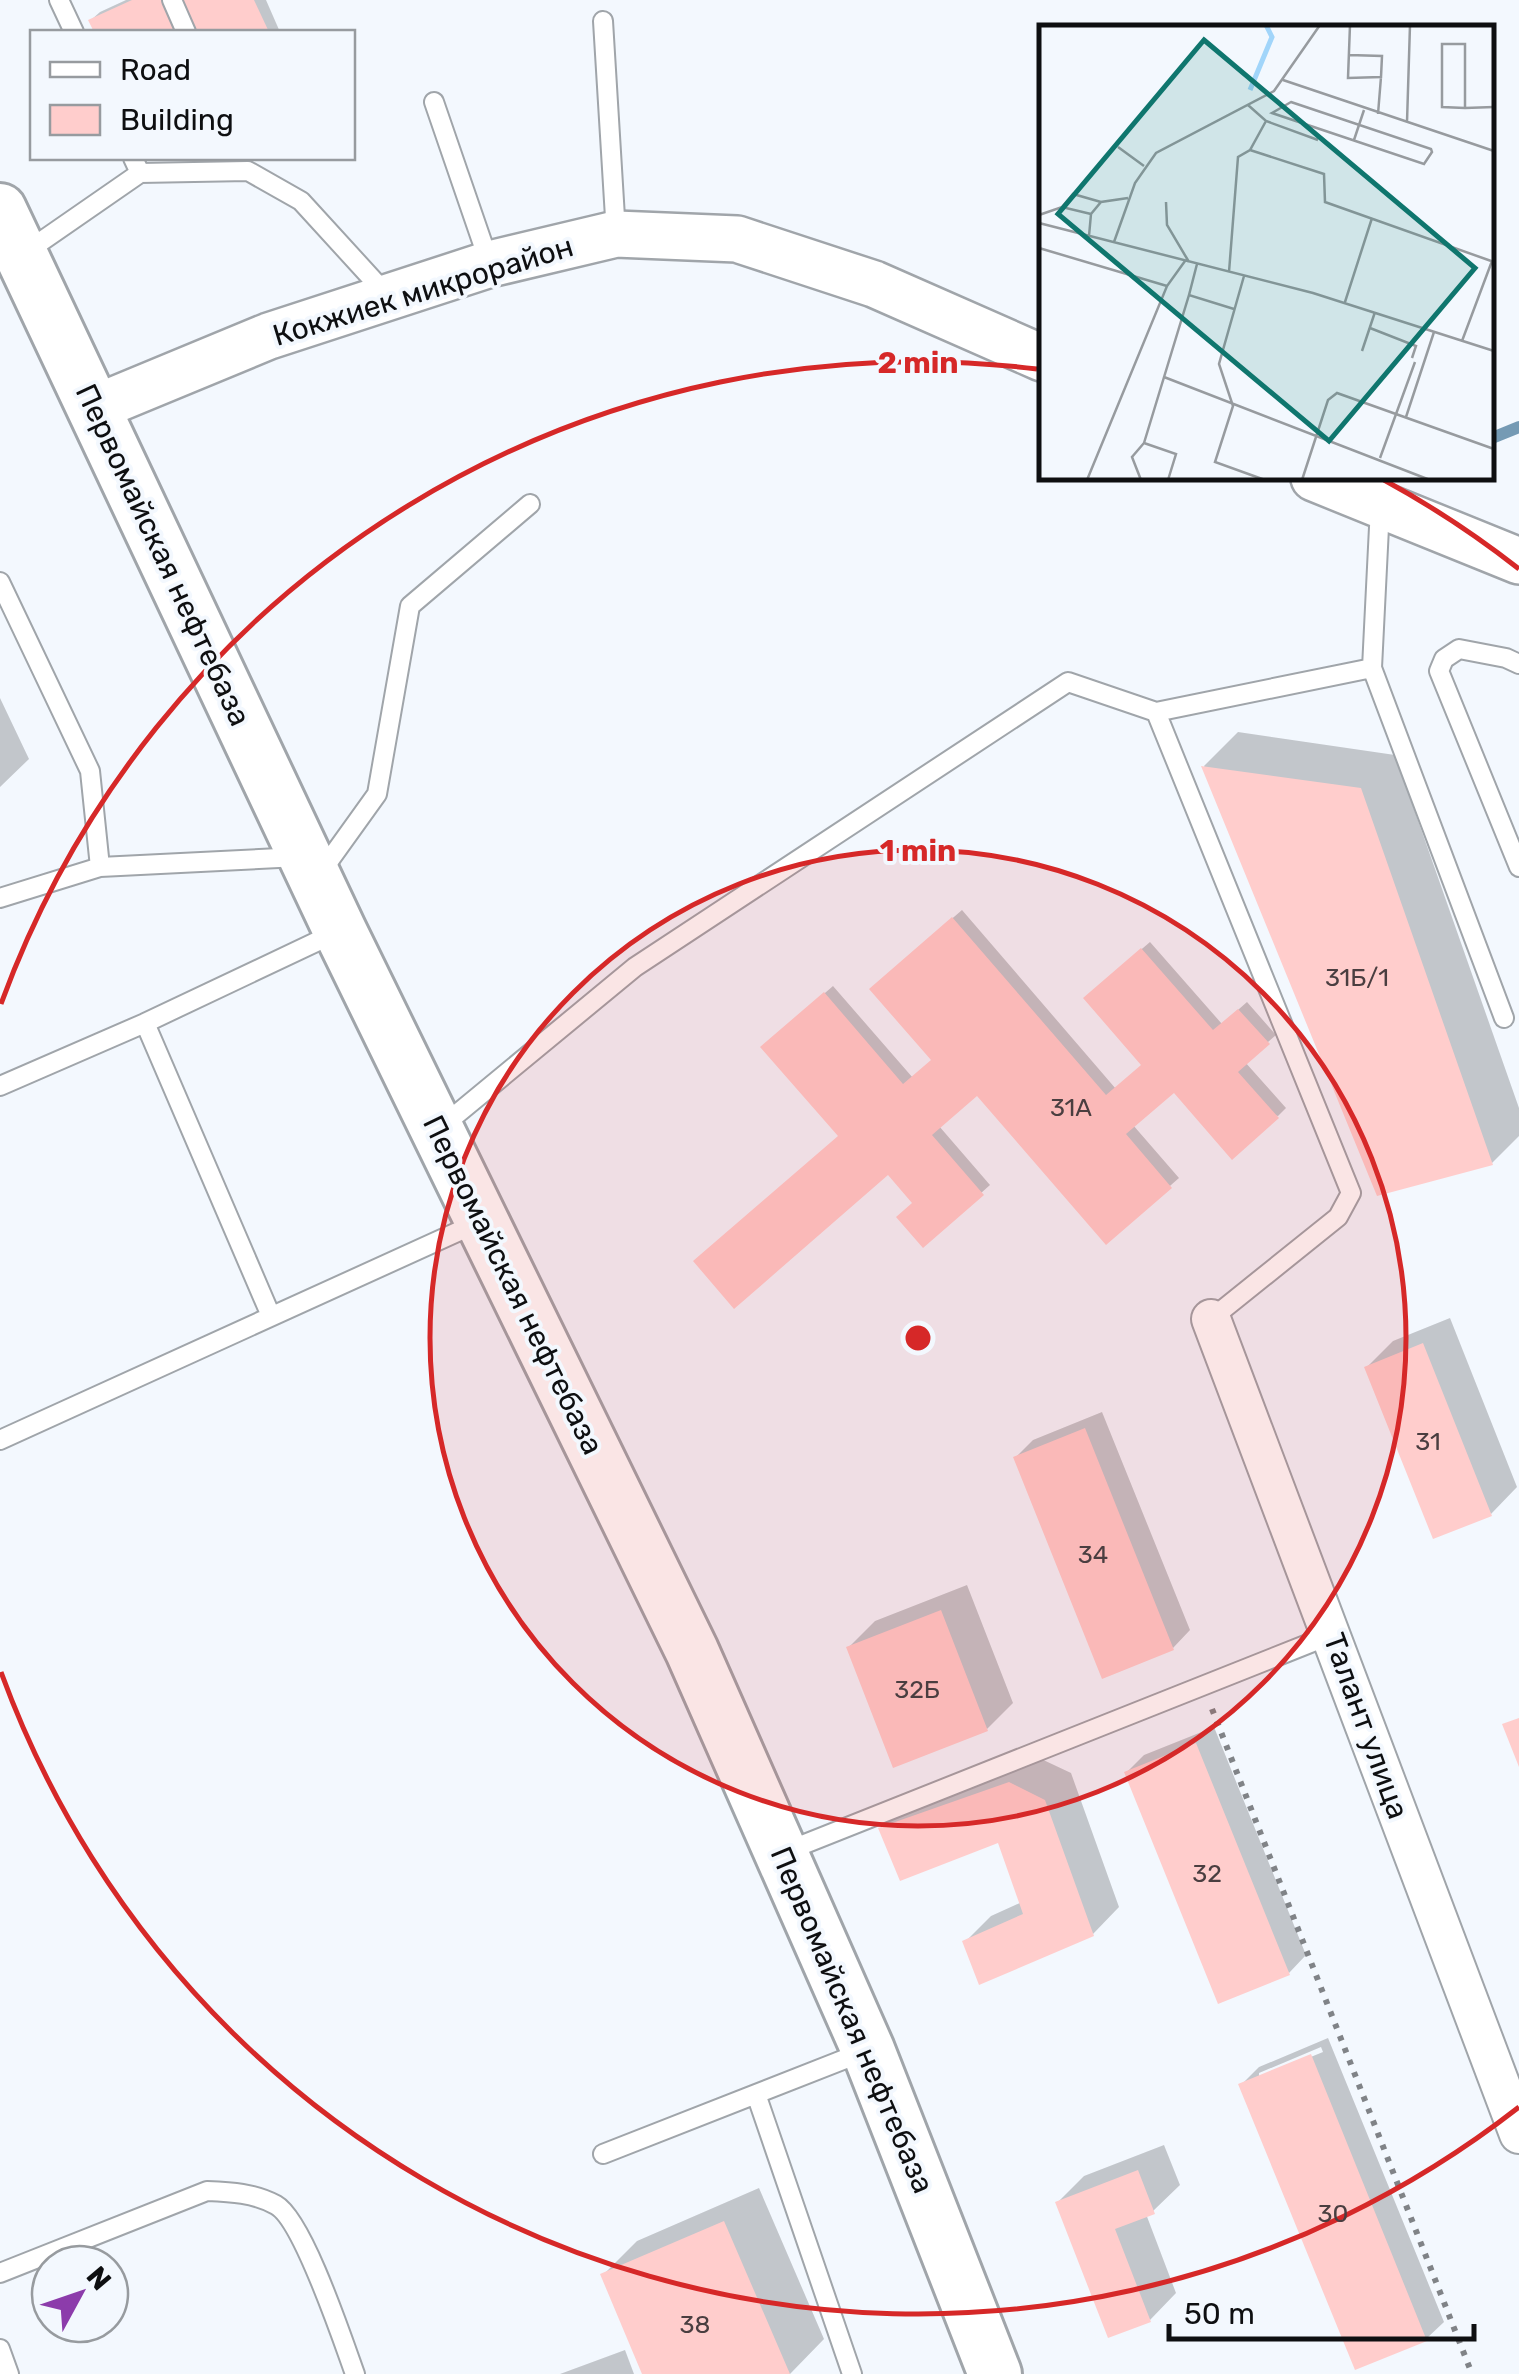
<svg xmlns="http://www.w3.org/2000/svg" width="1519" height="2374" viewBox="0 0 1519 2374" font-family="Rubik,sans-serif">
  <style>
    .shadow { fill: #0003; fill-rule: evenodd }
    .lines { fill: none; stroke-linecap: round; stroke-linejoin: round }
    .stream { stroke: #759ab4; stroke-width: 12 }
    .building { fill: #ffcdcc }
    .service-casing { stroke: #a0a5aa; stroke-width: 22 }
    .minor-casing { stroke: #a0a5aa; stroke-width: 42 }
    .tertiary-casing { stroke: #a0a5aa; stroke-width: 50 }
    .secondary-casing { stroke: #a0a5aa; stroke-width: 58 }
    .path { stroke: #808387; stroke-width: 6; stroke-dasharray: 5 8; stroke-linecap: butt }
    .service { stroke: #fff; stroke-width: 18 }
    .minor { stroke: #fff; stroke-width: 38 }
    .tertiary { stroke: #fff; stroke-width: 45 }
    .secondary { stroke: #fff; stroke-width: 52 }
    .ring { fill: none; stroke: #d62828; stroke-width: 5 }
    .labels { text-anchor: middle; stroke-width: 8; stroke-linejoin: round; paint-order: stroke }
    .number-label { font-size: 25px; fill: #4a3e40 }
    .street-label { font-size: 30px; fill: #0e0f11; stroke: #f3f8fe }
    .inset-river { fill: none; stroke: #a1d5fa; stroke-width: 5 }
    .inset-road { fill: none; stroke: #979b9f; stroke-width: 2.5 }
    .view { fill: #0f766e; fill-opacity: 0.15; stroke: #0f766e; stroke-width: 5 }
    .inset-edge { fill: none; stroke: #0e0f11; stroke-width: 5 }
    .centre { fill: #d62828; stroke: #f3f8fe; stroke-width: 5 }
    .ring-label { font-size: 30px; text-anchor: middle; font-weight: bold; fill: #d62828; stroke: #f3f8fe; stroke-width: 8; stroke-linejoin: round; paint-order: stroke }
  </style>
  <rect width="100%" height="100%" fill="#f3f8fe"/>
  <path class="shadow" d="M 126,0 L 266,0 L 280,32 L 97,32 L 91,20 L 100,12 Z
    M 0,698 L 29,759 L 0,787 Z
    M 1238,732 L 1395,755 L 1519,1108 L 1519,1136 L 1492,1163 L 1378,1193 L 1204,766 Z
    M 962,910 L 1116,1089 L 1144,1065 L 1094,990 L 1150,942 L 1222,1024 L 1247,1002 L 1276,1035 L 1245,1062 L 1286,1108 L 1278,1116 L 1174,1089 L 1133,1125 L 1179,1178 L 1106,1242 L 977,1093 L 939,1126 L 990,1185 L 923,1245 L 915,1202 L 888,1172 L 840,1136 L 772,1039 L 833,986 L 913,1078 L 933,1060 L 880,981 Z
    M 1450,1318 L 1517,1487 L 1491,1514 L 1367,1367 L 1393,1341 Z
    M 1102,1412 L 1190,1630 L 1173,1648 L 1016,1457 L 1033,1440 Z
    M 967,1585 L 1013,1703 L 987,1729 L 849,1647 L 875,1621 Z
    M 1214,1727 L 1306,1955 L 1289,1973 L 1127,1772 L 1144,1755 Z
    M 1037,1757 L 1071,1773 L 1119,1907 L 1093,1934 L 965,1942 L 991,1916 L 1022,1902 L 1000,1840 L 881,1829 L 908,1802 Z
    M 1328,2038 L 1444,2322 L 1426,2339 L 1241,2085 L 1259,2067 ZM 1321,2047 L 1323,2052 L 1259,2078 L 1259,2073 Z
    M 1164,2145 L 1180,2185 L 1153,2211 L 1146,2214 L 1176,2293 L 1150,2320 L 1058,2202 L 1084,2176 Z
    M 759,2188 L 824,2339 L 790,2374 L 645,2374 L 603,2275 L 637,2241 Z
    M 625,2350 L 634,2374 L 560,2374 Z"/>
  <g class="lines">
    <path class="stream" d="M 1492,438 L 1519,427"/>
  </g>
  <path class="building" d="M 132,0 L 254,0 L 269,32 L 94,32 L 88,20 Z
    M 1201,766 L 1361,788 L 1493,1165 L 1377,1196 Z
    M 952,917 L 1106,1095 L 1141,1065 L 1083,998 L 1141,948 L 1213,1030 L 1238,1009 L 1270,1044 L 1238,1072 L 1279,1118 L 1232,1160 L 1174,1093 L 1126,1134 L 1172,1188 L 1106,1245 L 977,1096 L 932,1135 L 984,1195 L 923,1248 L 896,1217 L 912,1203 L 888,1175 L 734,1309 L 693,1261 L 838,1136 L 760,1047 L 824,992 L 903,1084 L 931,1060 L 869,989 Z
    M 1423,1343 L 1492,1516 L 1433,1539 L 1364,1367 Z
    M 1085,1428 L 1174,1650 L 1102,1679 L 1013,1457 Z
    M 941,1610 L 988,1731 L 893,1768 L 846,1647 Z
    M 1519,1718 L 1519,1767 L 1502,1724 Z
    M 1196,1743 L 1290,1975 L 1218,2004 L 1124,1772 Z
    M 1009,1782 L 1045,1800 L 1094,1936 L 979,1985 L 962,1941 L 1023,1914 L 998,1843 L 900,1881 L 878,1828 Z
    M 1311,2054 L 1427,2341 L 1355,2370 L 1238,2084 Z
    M 1138,2170 L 1155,2214 L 1115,2229 L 1151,2322 L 1108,2338 L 1055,2202 Z
    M 724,2221 L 790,2374 L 642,2374 L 600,2274 Z"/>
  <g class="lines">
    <defs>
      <path id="service" d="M 59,0 L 74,32
        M 172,0 L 186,32
        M 603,21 L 616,234
        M 434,102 L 489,262
        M 140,173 L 248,171 L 301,201 L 386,294
        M 26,252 L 140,173 L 133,158
        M 1380,507 L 1372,668 L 1504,1018
        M 0,582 L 90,771 L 100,867
        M 1519,664 L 1506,658 L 1459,649 L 1444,659 L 1439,671 L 1519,867
        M 1156,712 L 1351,1193 L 1338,1217 L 1211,1319
        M 321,872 L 377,794 L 410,606 L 530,504
        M 0,898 L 100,867 L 299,857
        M 145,1023 L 335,933
        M 0,1086 L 145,1023 L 271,1316
        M 440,1128 L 635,967 L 1068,682 L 1156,712 L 1372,668
        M 0,1440 L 477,1223
        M 787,1851 L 1333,1634
        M 756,2094 L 852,2374
        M 603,2154 L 863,2052
        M 0,2273 L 207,2191 C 231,2192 254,2193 276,2205 C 303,2220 343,2341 355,2374
        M 0,2349 L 9,2374"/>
      <path id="minor" d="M 1211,1319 C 1316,1590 1414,1863 1519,2134"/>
      <path id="tertiary" d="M 95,408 L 269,336 L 490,264 L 616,234 L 737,239 L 874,284 L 1042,358
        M 1314,478 L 1519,561"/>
      <path id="secondary" d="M 0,210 L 340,931 L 692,1651 L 868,2050 L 995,2374"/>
    </defs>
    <use href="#service" class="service-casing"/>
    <use href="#minor" class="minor-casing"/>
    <use href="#tertiary" class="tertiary-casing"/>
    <use href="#secondary" class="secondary-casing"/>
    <path class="path" d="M 1212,1709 L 1472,2374"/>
    <use href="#service" class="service"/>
    <use href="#minor" class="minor"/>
    <use href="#tertiary" class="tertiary"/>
    <use href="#secondary" class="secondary"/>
  </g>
  <circle cx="918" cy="1338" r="488" fill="#d62828" fill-opacity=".12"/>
  <g class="ring">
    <circle cx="918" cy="1338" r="488"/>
    <path d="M1519 2107A976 976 0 0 1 1 1672M1 1004A976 976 0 0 1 1037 369M1384 480A976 976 0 0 1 1519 569"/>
  </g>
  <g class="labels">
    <g class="number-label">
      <text x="1357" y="986">31Б/1</text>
      <text x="1071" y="1116">31А</text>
      <text x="1428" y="1450">31</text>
      <text x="1093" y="1563">34</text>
      <text x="917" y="1698">32Б</text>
      <text x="1207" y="1882">32</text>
      <text x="1333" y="2222">30</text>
      <text x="695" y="2333">38</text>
    </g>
    <g class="street-label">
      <text transform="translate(423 291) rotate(-17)" y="10">Кокжиек микрорайон</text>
      <text transform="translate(163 555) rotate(65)" y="10">Первомайская нефтебаза</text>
      <text transform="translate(513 1285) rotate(64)" y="10">Первомайская нефтебаза</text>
      <text transform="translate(1366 1726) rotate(70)" y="10">Талант улица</text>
      <text transform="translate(852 2020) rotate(67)" y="10">Первомайская нефтебаза</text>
    </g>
  </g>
  <g transform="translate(1039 25)">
    <rect width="455" height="455" fill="#f3f8fe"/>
    <path class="inset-river" d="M 211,65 L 233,12 L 227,0"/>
    <path class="inset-road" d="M 310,30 L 343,31 L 342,52 L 309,53 L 311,0M 244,55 L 455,126M 252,77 L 392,124 L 393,127 L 385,139 L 233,88 ZM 209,80 L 227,96 L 279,115M 426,83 L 426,19 L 403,19 L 403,82 L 426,83 L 455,82M 339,89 L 342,52M 368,97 L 371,0M 315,115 L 325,85M 79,122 L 105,141M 211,125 L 285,149 L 286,177 L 455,237M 127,177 L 128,200 L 150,237M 23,182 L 34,169 L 62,177M 52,189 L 62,177 L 89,173M 0,190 L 23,182 L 52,189 L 50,211M 0,198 L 274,268 L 455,326M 75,217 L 96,158 L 117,128 L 235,66 L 281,0M 0,223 L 128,261M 190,247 L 199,132 L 211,125 L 227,96M 205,251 L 180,339 L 194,381 L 176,437 L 226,455M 150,270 L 158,239M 306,277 L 333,193M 331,303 L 377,321 L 373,333M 423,316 L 453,236M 323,326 L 336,287M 125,352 L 391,455M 367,392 L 395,307M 105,418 L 137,429 L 129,455M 341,433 L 376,337M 48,455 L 128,261 L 146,236M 102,455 L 93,432 L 105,418 L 150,270 L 195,284M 263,455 L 289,375 L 298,368 L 455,424"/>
    <path class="view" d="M 165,15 L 436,243 L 290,416 L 19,189 Z"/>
    <rect width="455" height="455" class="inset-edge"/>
  </g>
  <circle cx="918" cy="1338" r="15" class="centre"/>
  <g class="ring-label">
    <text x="918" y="373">2 min</text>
    <text x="918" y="861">1 min</text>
  </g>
  <rect x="30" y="30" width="325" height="130" fill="#f3f8fe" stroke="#979b9f" stroke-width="2.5"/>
  <rect x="50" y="62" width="50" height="15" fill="#ffffff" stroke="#979b9f" stroke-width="2.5"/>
  <text x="120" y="80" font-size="30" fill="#0e0f11">Road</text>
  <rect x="50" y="105" width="50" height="30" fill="#ffcdcc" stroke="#979b9f" stroke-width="2.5"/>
  <text x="120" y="130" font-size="30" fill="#0e0f11">Building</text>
  <g transform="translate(80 2294) rotate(50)"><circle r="48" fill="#f3f8fe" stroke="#979b9f" stroke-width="2.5"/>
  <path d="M0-8L18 38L0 25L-18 38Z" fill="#8c3cab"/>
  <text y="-15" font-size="28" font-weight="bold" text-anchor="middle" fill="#0e0f11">N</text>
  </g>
  <path d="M1169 2324v15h305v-15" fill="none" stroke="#0e0f11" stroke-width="5"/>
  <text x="1184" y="2324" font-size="30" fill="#0e0f11" stroke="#f3f8fe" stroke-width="8" paint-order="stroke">50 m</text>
</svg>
